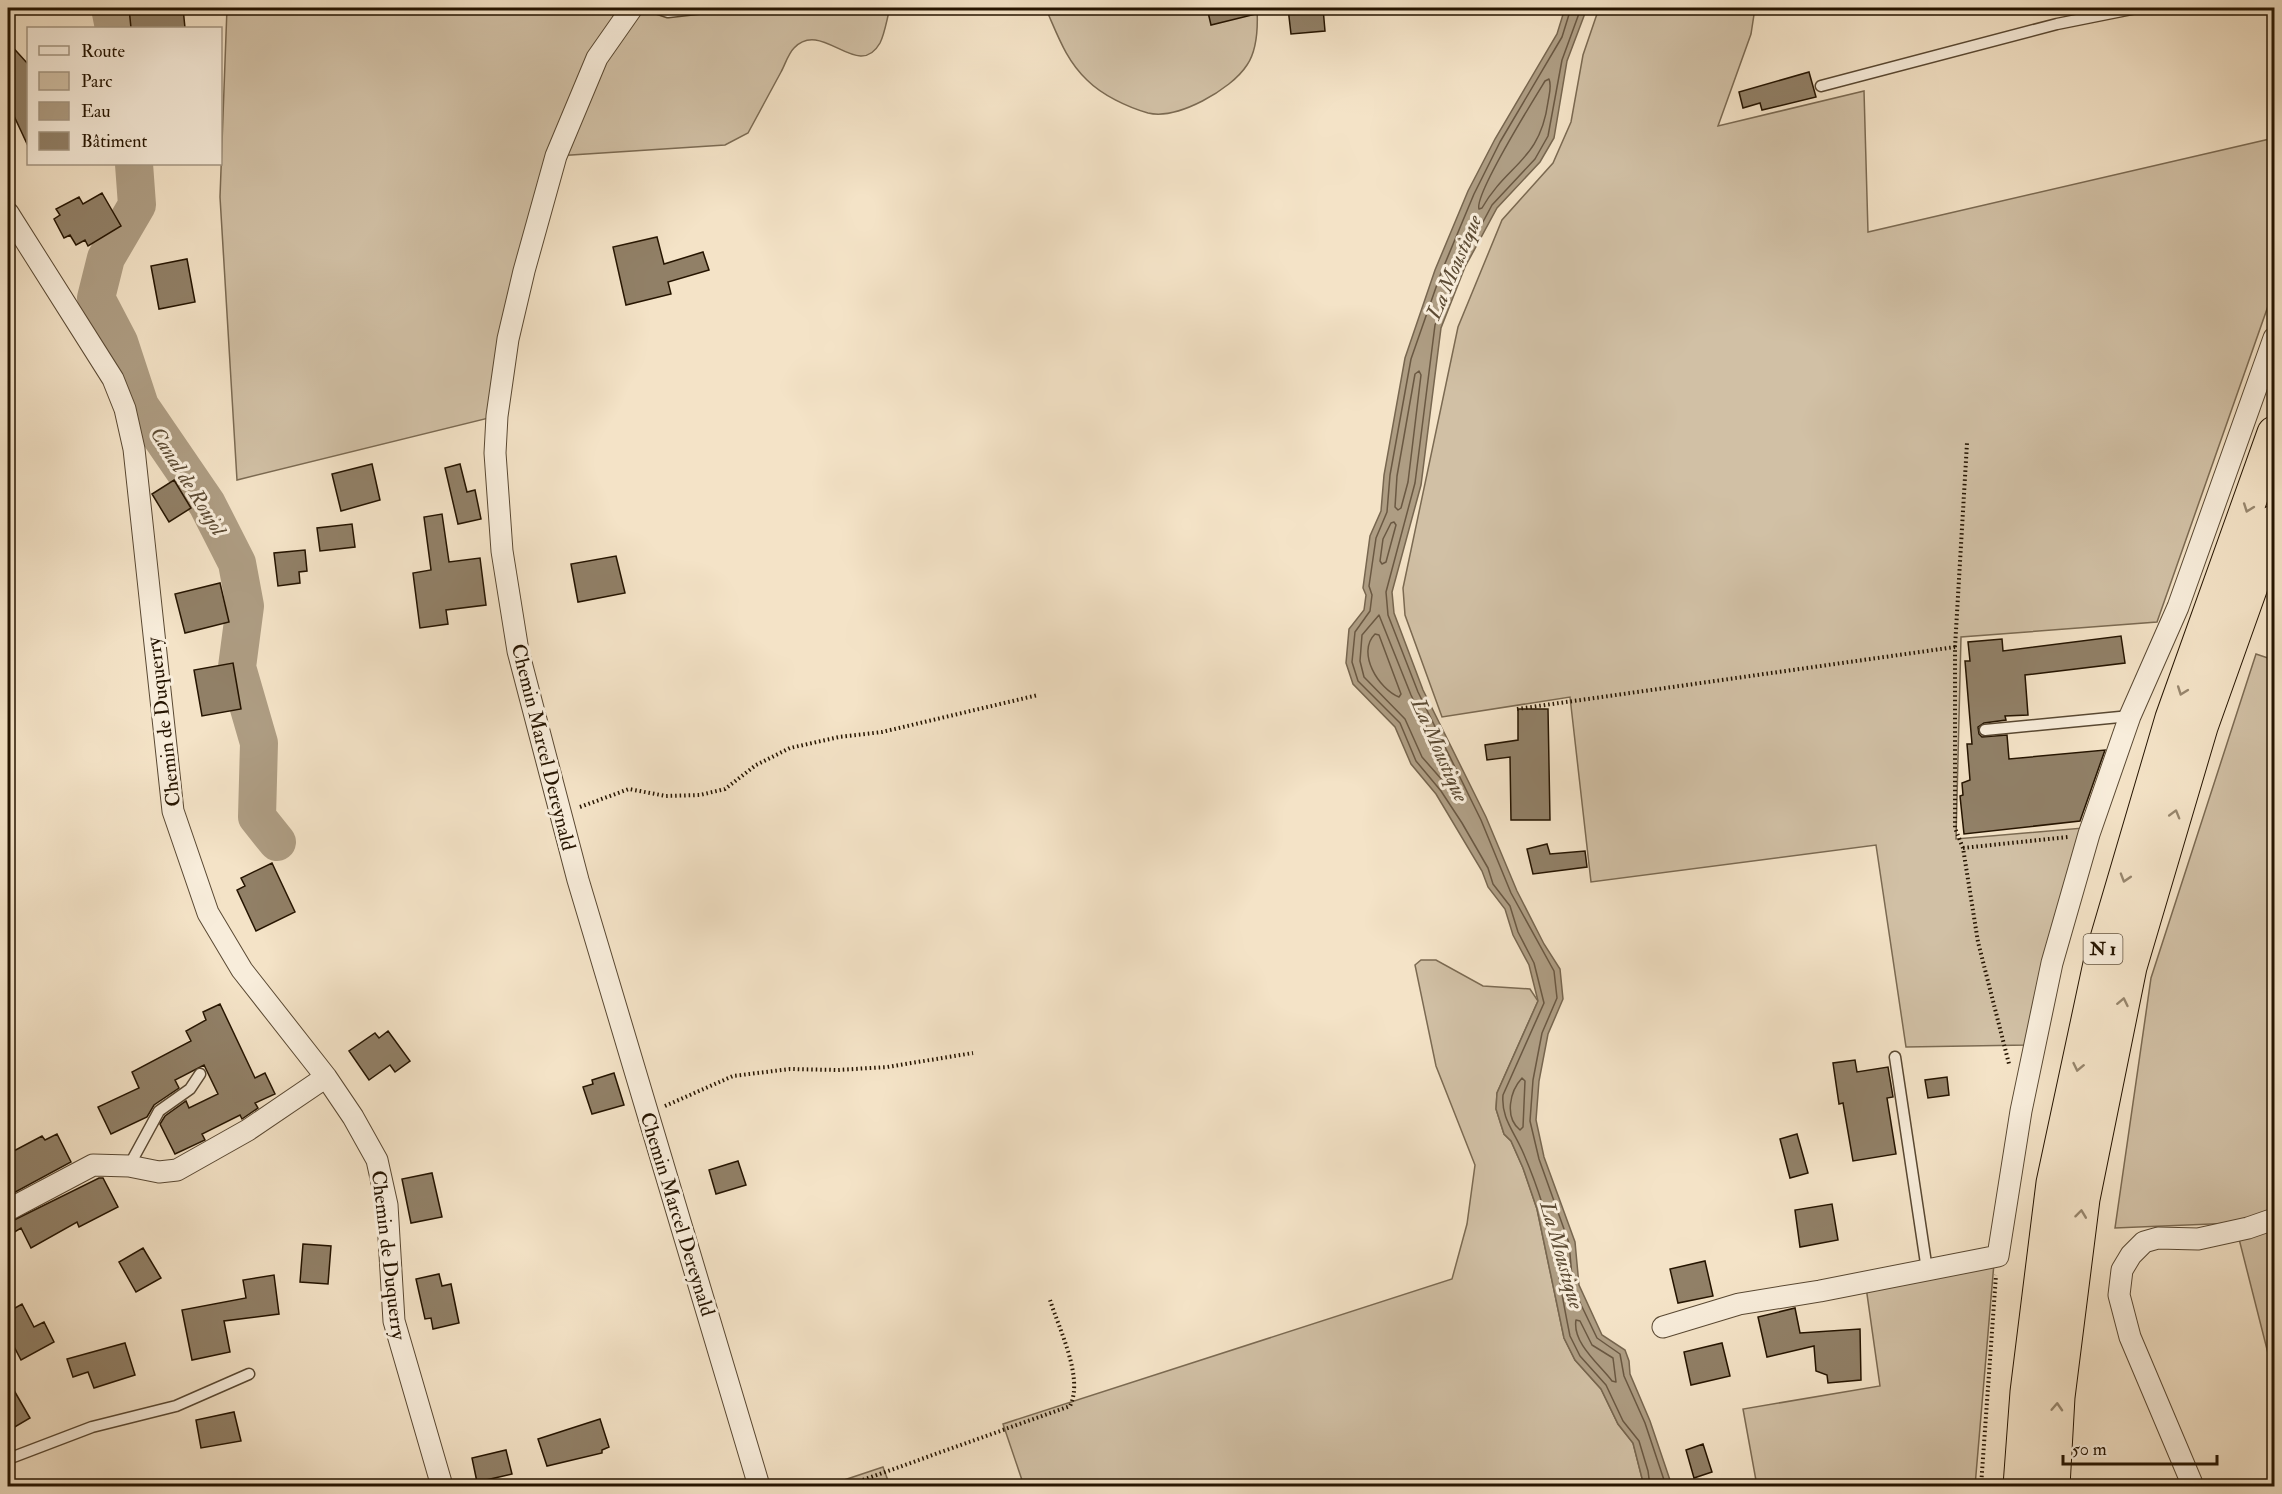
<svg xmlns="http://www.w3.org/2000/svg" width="2282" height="1494" viewBox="0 0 2282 1494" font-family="'IM FELL Double Pica',serif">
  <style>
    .green { fill: #d1c0a5; stroke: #7b6a52; stroke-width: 1.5 }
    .water { fill: #ae9d83; stroke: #77664f; stroke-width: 1.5 }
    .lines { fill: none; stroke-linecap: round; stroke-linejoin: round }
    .shore { stroke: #6a5842; stroke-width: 1.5 }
    .river { stroke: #ae9d83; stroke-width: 38 }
    .building { fill: #918067; stroke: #251400; stroke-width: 1.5 }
    .lane-casing { stroke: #594832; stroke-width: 13 }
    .street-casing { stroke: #594832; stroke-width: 23 }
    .highway-casing { stroke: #251400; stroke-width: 35 }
    .path { stroke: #251400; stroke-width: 4; stroke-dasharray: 1.5 3; stroke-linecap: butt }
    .lane { stroke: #f8eddb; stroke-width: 10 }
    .street { stroke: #f8eddb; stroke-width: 21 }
    .highway { stroke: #f4e3c7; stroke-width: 33 }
    .oneway { stroke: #97866d }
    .labels { text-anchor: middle; stroke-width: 6; stroke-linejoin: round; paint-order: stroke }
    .shield { fill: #f8eddb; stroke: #645542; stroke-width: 1.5 }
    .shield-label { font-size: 18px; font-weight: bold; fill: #251400 }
    .street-label { font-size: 20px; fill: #251400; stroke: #f8eddb }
    .water-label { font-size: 21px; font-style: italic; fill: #5c4b34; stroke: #f8eddb }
  </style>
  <rect width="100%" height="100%" fill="#f4e3c7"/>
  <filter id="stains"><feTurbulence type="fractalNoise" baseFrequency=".00333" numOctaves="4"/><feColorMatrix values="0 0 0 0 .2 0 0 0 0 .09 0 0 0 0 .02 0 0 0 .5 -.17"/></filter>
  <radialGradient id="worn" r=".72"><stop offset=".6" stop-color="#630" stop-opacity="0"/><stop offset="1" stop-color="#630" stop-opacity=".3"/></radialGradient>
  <path class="green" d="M 227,8 L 890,8 C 887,18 885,33 880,43 C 858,82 822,18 794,48 C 788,54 785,65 781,72 C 770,92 759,113 748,133 L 725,145 L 556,156 L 497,416 L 237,480 L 220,197 Z
    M 1043,8 L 1257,8 C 1258,26 1258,49 1247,65 C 1231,90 1177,120 1148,113 C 1127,107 1102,95 1087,80 C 1066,60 1058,36 1046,9 Z
    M 1599,8 L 1755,8 L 1751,34 L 1718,126 L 1864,91 L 1868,232 L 2274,138 L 2274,289 L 2157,622 L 1961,637 L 1956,839 L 2083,828 L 2028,1045 L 1906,1047 L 1876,845 L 1591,882 L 1570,697 L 1442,717 L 1405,615 L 1403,588 L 1458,327 L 1502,220 L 1553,163 L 1571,122 L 1583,55 Z
    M 2256,654 L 2274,660 L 2274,1377 L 2235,1223 L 2115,1228 L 2151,978 Z
    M 1421,960 L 1436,960 L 1483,986 L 1530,989 L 1538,1001 L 1497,1093 L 1496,1109 L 1504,1134 L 1511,1141 L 1523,1168 L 1537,1209 L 1564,1338 L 1575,1360 L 1601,1389 L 1618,1424 L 1633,1443 L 1644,1486 L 1024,1486 L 1003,1424 L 1452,1279 L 1467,1224 L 1475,1165 L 1436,1066 L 1415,965 Z
    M 1994,1263 L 1975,1486 L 1757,1486 L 1743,1409 L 1880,1386 L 1866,1287 Z
    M 883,1467 L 890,1486 L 826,1486 Z"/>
  <path class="water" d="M 1565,8 L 1587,8 L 1567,61 L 1554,138 L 1540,162 L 1497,208 L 1465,267 L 1441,328 L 1421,485 L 1392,592 L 1394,613 L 1423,690 L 1486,817 L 1517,891 L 1544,944 L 1560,969 L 1563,999 L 1548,1034 L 1539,1081 L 1536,1120 L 1544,1157 L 1575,1242 L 1579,1285 L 1602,1335 L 1625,1350 L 1629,1361 L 1630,1374 L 1650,1421 L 1672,1486 L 1644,1486 L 1633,1443 L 1618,1424 L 1601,1389 L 1575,1360 L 1564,1338 L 1537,1209 L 1523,1168 L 1511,1141 L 1504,1134 L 1496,1109 L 1497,1093 L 1538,1001 L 1529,965 L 1513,935 L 1505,909 L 1488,887 L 1482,871 L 1436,794 L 1411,764 L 1395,727 L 1353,684 L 1346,663 L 1349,629 L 1364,610 L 1366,595 L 1363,588 L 1370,536 L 1381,511 L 1384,475 L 1405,358 L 1435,270 L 1468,191 L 1495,139 L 1557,34 Z"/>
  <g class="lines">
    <path class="shore" d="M 1571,8 L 1562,37 L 1500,142 L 1474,194 L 1441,273 L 1411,359 L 1390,475 L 1387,512 L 1376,538 L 1369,586 L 1372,595 L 1370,611 L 1355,632 L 1352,662 L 1358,681 L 1400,723 L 1416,761 L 1441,791 L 1462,823 L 1488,868 L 1493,884 L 1510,906 L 1518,932 L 1534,963 L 1544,1003 L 1503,1095 C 1501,1117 1513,1130 1522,1150 C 1530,1168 1537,1187 1543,1206 C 1555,1248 1561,1293 1570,1336 L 1580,1356 L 1606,1385 L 1623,1421 L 1639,1441 L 1648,1471 L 1650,1486
      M 1581,8 L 1562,60 L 1548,136 L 1535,159 L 1492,205 L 1460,265 L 1435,325 L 1415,483 L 1386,592 L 1388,615 L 1418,692 L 1481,820 L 1511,893 L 1554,971 L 1557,998 L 1542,1033 L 1533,1080 L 1530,1121 L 1539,1159 L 1569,1243 L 1573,1288 L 1597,1338 L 1620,1354 L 1624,1376 L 1645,1423 L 1666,1486
      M 1549,79 C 1552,86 1549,95 1548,102 C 1540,161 1507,164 1482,208 L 1479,209 C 1474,195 1534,99 1545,81 Z
      M 1419,371 L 1421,375 L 1408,482 L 1401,508 L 1398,510 L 1395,507 L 1397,476 L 1415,374 Z
      M 1394,522 L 1396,525 L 1386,562 L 1382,564 L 1380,561 L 1383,539 L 1391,523 Z
      M 1379,615 L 1411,695 L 1459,794 L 1457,797 L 1422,757 L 1405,719 L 1364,677 L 1360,661 L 1362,635 Z
      M 1375,634 L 1379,635 L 1401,694 L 1399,697 C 1379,689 1356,653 1375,634 Z
      M 1522,1078 L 1525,1081 L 1523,1127 L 1520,1130 C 1504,1117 1510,1091 1522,1078 Z
      M 1576,1320 L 1580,1321 L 1592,1345 L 1613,1358 L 1616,1382 L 1612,1381 C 1600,1365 1572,1343 1576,1320 Z"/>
    <path class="river" d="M 110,8 L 114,28
      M 134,164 L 137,205 L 106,258 L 96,298 L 119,342 L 140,406 L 207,504 L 237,563 L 245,606 L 237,667 L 259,743 L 257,817 L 277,842"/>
  </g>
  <path class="building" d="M 129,8 L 183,8 L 185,28 L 131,28 Z
    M 1207,8 L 1255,8 L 1256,14 L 1211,25 Z
    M 1288,8 L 1323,8 L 1325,31 L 1291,34 Z
    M 8,42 L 28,64 L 28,146 L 8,103 Z
    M 1809,72 L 1816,97 L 1762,110 L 1760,103 L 1743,108 L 1739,92 Z
    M 102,193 L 121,226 L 88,246 L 85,240 L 76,245 L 70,235 L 64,238 L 54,219 L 60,215 L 56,209 L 79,197 L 83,204 Z
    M 657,237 L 664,264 L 703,252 L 709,270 L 668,282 L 671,294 L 626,305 L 613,247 Z
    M 187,259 L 195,302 L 159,309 L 151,266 Z
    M 372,464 L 380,500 L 341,511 L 332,474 Z
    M 460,464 L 467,492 L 475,490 L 481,519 L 458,524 L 445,468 Z
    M 174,480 L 191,508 L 169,522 L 152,494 Z
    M 442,514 L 449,562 L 480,558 L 486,605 L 446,610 L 448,624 L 420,628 L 413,573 L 431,570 L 424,517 Z
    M 352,524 L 355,547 L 320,551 L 317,528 Z
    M 305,550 L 307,571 L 299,572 L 300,583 L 278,586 L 274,553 Z
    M 616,556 L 625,593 L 578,602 L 571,564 Z
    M 220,583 L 229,622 L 185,633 L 175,594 Z
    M 2121,636 L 2125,663 L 2025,675 L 2028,715 L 2005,716 L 2006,720 L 1984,723 L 1978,727 L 1979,734 L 1982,737 L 2007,735 L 2009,759 L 2105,750 L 2080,821 L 1964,834 L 1960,796 L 1963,795 L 1962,783 L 1970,780 L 1967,744 L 1972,744 L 1965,661 L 1970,661 L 1968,642 L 2002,639 L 2003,651 Z
    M 233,663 L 241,709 L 202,716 L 194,670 Z
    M 1518,709 L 1548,709 L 1550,820 L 1511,820 L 1510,757 L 1487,760 L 1485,745 L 1518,740 Z
    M 1547,844 L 1550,854 L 1585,851 L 1587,867 L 1533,874 L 1527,849 Z
    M 272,863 L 295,912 L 256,931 L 237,890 L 245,886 L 241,878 Z
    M 220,1004 L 255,1078 L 265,1073 L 275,1094 L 255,1103 L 258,1108 L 242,1119 L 240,1115 L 202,1134 L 205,1140 L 175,1154 L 160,1124 L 165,1116 L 186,1101 L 189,1108 L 218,1094 L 204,1065 L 175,1080 L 179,1088 L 154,1105 L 147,1117 L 111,1134 L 98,1107 L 139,1088 L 132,1072 L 191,1041 L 186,1031 L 206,1020 L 203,1012 Z
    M 388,1031 L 410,1061 L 395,1072 L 390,1065 L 369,1080 L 349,1051 L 375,1033 L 379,1038 Z
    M 1855,1060 L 1857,1072 L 1888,1067 L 1893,1097 L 1887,1098 L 1896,1154 L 1853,1161 L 1843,1103 L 1839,1104 L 1833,1063 Z
    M 614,1073 L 624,1105 L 592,1114 L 583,1087 L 593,1084 L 592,1080 Z
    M 1947,1077 L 1949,1095 L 1928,1098 L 1925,1080 Z
    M 57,1134 L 71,1162 L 8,1196 L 8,1154 L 42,1136 L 45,1140 Z
    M 1797,1134 L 1808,1173 L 1790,1178 L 1780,1139 Z
    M 738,1161 L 746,1185 L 716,1194 L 709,1170 Z
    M 432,1173 L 442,1217 L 411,1223 L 402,1179 Z
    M 99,1178 L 103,1178 L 118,1207 L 79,1227 L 77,1222 L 31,1248 L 21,1228 L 8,1236 L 8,1223 Z
    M 1832,1204 L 1838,1240 L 1800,1247 L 1795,1210 Z
    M 303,1244 L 331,1246 L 328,1284 L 300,1282 Z
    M 143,1248 L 161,1278 L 136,1292 L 119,1262 Z
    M 1705,1261 L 1713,1296 L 1678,1303 L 1670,1269 Z
    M 439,1274 L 442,1286 L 451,1284 L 459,1323 L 433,1329 L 431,1318 L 425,1319 L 416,1279 Z
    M 274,1275 L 279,1314 L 224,1321 L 230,1352 L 192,1360 L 182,1310 L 246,1298 L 243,1280 Z
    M 22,1304 L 34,1327 L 44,1322 L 54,1342 L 21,1360 L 8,1335 L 8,1312 Z
    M 1795,1308 L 1800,1333 L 1860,1329 L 1861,1380 L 1828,1383 L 1827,1375 L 1816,1371 L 1814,1346 L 1767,1357 L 1758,1317 Z
    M 125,1343 L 135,1375 L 94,1388 L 88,1372 L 73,1377 L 67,1359 Z
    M 1722,1343 L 1730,1376 L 1691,1385 L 1684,1352 Z
    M 8,1380 L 30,1418 L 8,1431 Z
    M 234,1412 L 241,1441 L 201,1448 L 196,1420 Z
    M 600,1419 L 609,1447 L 602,1450 L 602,1453 L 547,1466 L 538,1439 Z
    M 1703,1444 L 1712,1472 L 1694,1478 L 1686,1450 Z
    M 506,1450 L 512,1474 L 477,1482 L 472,1458 Z"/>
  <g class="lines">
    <defs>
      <path id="lane" d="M 656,8 L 668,12 L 703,8
        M 1821,86 L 2057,24 L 2137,8
        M 1985,730 L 2130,716
        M 1895,1057 L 1927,1270
        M 129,1166 L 159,1111 L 190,1089 L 200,1074
        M 8,1459 L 92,1427 L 176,1406 L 249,1374"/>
      <path id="street" d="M 632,8 L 597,58 L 556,156 L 524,271 L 508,339 L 497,416 L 495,453 L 502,551 L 518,651 L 578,880 L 759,1486
        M 8,213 L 113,379 L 125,409 L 134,449 L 173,811 L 208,913 L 242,970 L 326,1077 L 353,1117 L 377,1160 L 387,1205 L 394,1321 L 442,1486
        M 8,1210 L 93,1165 L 129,1166 L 159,1172 L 177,1170 L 248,1130 L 326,1077
        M 1663,1327 L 1739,1304 L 1820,1291 L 1998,1256 L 2021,1111 L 2052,963 L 2089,834 L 2130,716 L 2178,607 L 2274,338
        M 2193,1486 L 2130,1337 L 2119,1295 L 2122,1270 L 2131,1255 L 2144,1242 L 2158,1238 L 2198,1239 L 2248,1228 L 2274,1219"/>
      <path id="highway" d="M 2020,1486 L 2027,1392 L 2053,1183 L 2101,959 L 2172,718 L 2274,433
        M 2053,1486 L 2058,1397 L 2083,1199 L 2130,967 L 2201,727 L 2274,522"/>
    </defs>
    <use href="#lane" class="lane-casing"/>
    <use href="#street" class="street-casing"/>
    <use href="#highway" class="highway-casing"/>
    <path class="path" d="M 1955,647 L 1967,443
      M 1517,709 L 1955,647 L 1955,828 L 1963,848 L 1978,942 L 2009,1064
      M 580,807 L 629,789 L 666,796 L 700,795 L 725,789 L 756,765 L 790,748 L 839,737 L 882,732 L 1038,695
      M 1963,848 L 2068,837
      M 665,1106 L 733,1076 L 790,1069 L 838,1070 L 887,1067 L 973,1053
      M 846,1486 L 1070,1406 C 1084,1378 1059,1329 1050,1300
      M 1981,1486 L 1996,1275"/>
    <use href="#lane" class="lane"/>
    <use href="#street" class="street"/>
    <use href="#highway" class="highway"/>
  </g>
  <defs><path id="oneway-chevron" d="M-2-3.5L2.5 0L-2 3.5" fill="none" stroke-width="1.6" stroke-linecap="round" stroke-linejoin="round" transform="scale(1.5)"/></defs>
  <g class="oneway">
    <use href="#oneway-chevron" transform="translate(2248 508) rotate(110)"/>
    <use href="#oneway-chevron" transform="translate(2182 691) rotate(110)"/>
    <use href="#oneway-chevron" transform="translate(2175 814) rotate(-74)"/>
    <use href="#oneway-chevron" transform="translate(2125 878) rotate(107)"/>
    <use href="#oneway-chevron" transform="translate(2123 1002) rotate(-78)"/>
    <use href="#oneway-chevron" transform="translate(2078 1067) rotate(102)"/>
    <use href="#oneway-chevron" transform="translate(2081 1214) rotate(-83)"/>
    <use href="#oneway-chevron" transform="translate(2057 1407) rotate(-87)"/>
  </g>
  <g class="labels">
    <rect class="shield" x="2083.5" y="934" width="39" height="30" rx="4.5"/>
    <g class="shield-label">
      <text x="2103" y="955">N 1</text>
    </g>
    <g class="street-label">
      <text transform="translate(163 722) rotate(-97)" y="7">Chemin de Duquerry</text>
      <text transform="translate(544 747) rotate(76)" y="7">Chemin Marcel Dereynald</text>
      <text transform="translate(678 1214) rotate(73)" y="7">Chemin Marcel Dereynald</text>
      <text transform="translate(389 1255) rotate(83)" y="7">Chemin de Duquerry</text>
    </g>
    <g class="water-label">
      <text transform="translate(1454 267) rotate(-67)" y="7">La Moustique</text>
      <text transform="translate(188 481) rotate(58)" y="7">Canal de Roujol</text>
      <text transform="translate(1440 750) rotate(66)" y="7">La Moustique</text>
      <text transform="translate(1562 1255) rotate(74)" y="7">La Moustique</text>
    </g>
  </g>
  <rect width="2282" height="1494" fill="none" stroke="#f4e3c7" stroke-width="30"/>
  <rect x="9" y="9" width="2264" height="1476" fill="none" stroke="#251400" stroke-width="3"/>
  <rect x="15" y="15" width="2252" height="1464" fill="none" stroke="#251400" stroke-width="1.5"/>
  <rect x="27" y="27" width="195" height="138" fill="#f8eddb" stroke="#a49683" stroke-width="1.5"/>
  <rect x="39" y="46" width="30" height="9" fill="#f8eddb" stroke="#a49683" stroke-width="1.5"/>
  <text x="81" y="57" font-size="18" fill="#251400">Route</text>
  <rect x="39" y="72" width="30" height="18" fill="#d1c0a5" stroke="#a49683" stroke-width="1.5"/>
  <text x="81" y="87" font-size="18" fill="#251400">Parc</text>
  <rect x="39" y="102" width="30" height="18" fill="#ae9d83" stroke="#a49683" stroke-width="1.5"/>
  <text x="81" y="117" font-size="18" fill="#251400">Eau</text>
  <rect x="39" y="132" width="30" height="18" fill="#918067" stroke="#a49683" stroke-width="1.5"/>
  <text x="81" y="147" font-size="18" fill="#251400">Bâtiment</text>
  <path d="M2063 1455v9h154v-9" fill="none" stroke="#251400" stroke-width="3"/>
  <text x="2072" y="1455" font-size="18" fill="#251400" stroke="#f8eddb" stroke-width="4.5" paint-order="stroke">50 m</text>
  <rect width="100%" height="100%" filter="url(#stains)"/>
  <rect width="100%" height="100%" fill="url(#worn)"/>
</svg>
